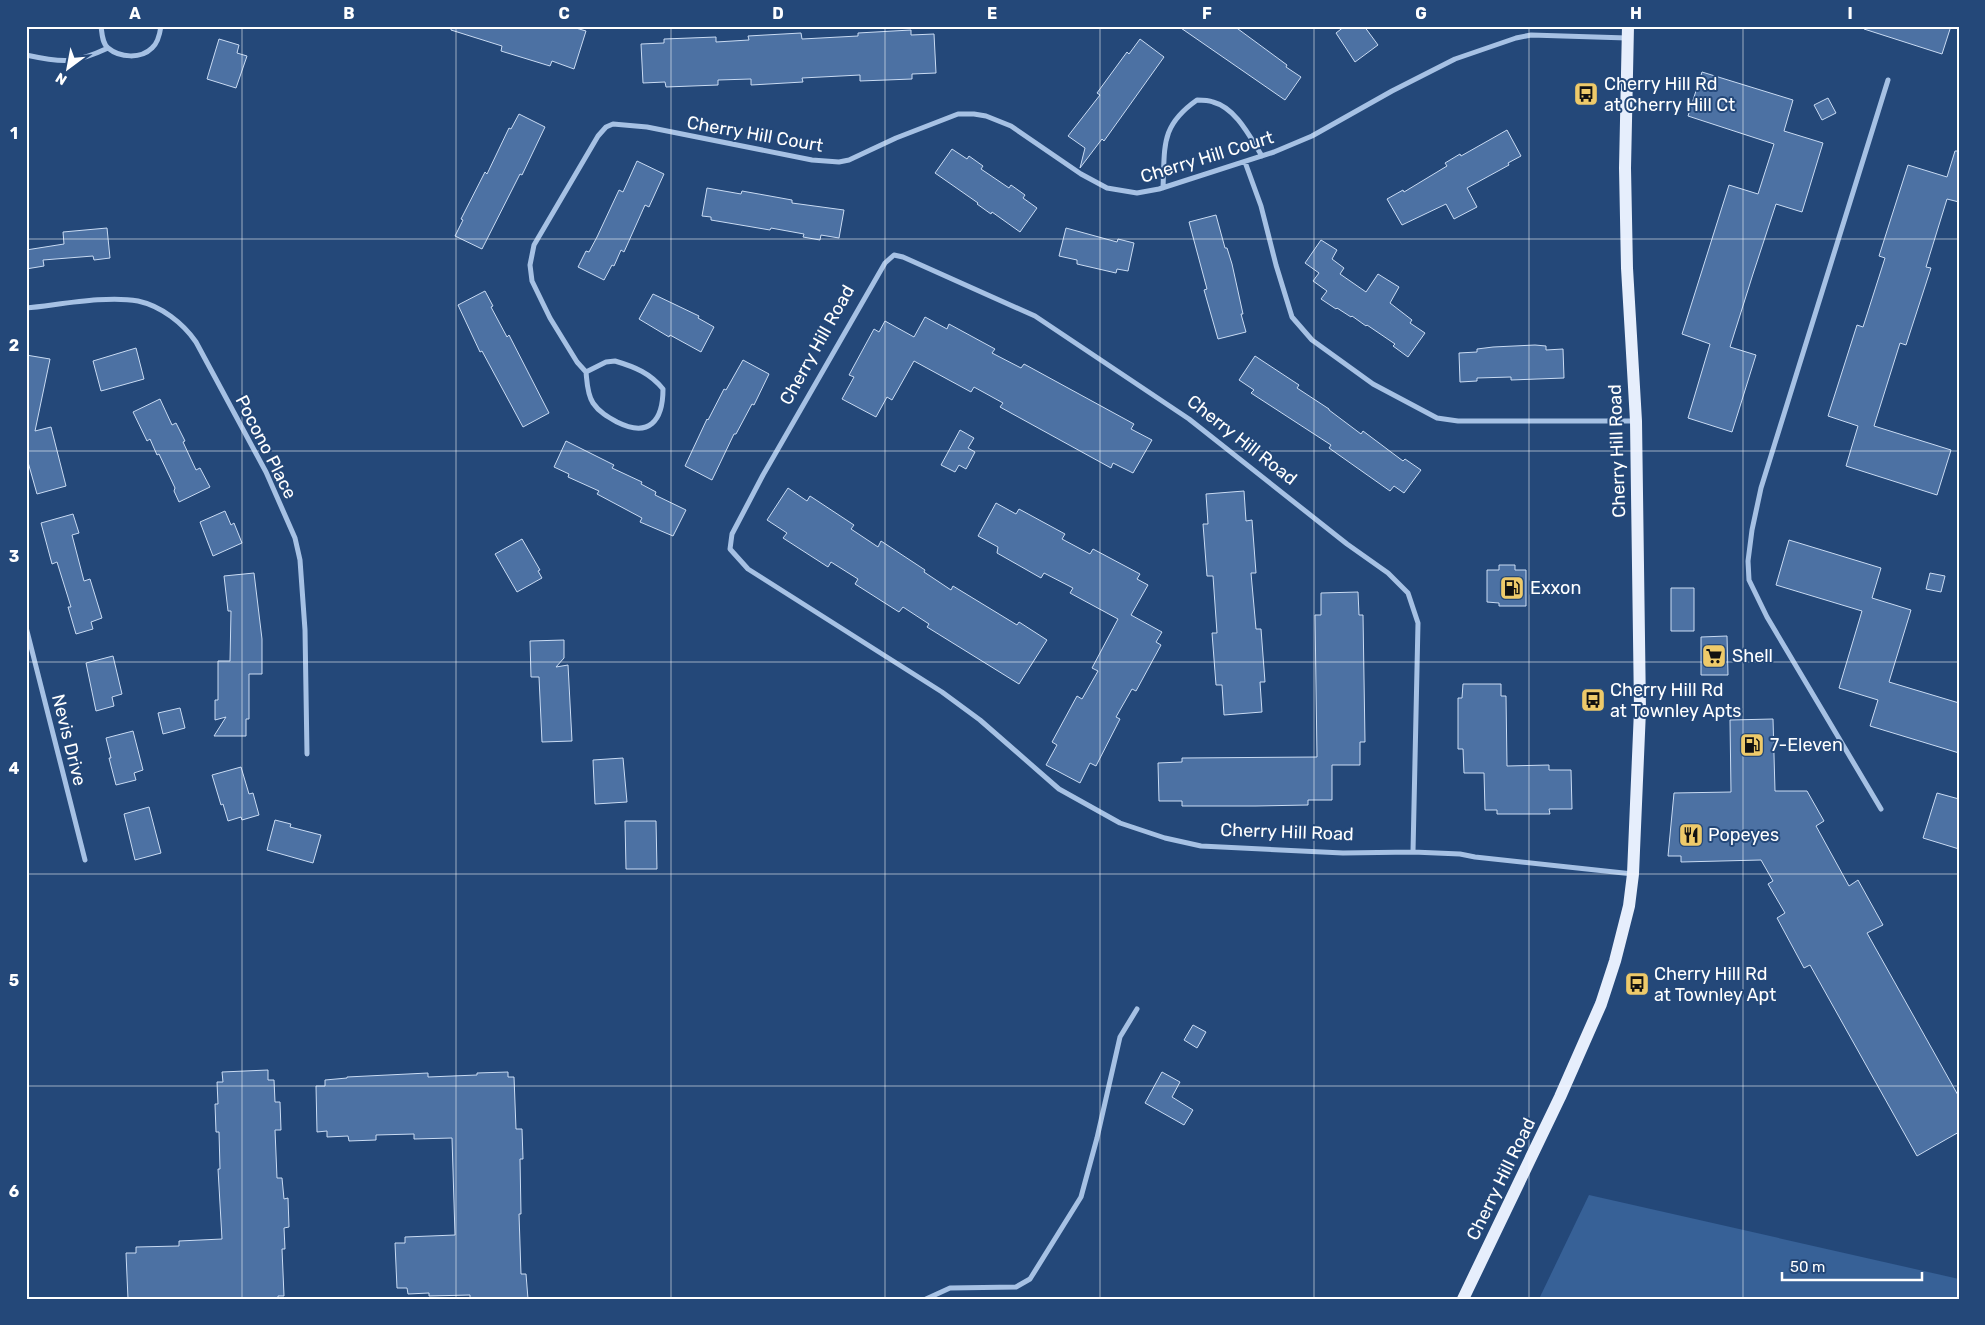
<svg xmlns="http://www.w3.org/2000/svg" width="1985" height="1325" viewBox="0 0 1985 1325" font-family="Rubik,sans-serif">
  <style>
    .green { fill: #376197 }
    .building { fill: #4c71a3; stroke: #c9dbf3 }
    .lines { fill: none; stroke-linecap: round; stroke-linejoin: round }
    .minor { stroke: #a6c1e4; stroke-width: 5 }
    .primary { stroke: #e6eefc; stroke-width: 12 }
    .grid { fill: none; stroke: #fff; stroke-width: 1; stroke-opacity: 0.55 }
    .labels { text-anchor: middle; stroke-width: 4; stroke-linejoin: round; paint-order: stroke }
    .poi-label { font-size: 18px; fill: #fff; stroke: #244879; text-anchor: start }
    .street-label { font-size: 18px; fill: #fff; stroke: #244879 }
    .neatline { fill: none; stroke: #fff; stroke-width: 2 }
    .grid-label { font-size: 16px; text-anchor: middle; font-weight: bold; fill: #fff }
  </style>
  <rect width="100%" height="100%" fill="#244879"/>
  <path class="green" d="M 1589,1195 L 1959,1279 L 1959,1299 L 1539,1299 Z"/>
  <path class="building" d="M 451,26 L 569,26 L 586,31 L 574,69 L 552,61 L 550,66 L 501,51 L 502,46 L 451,30 Z
    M 1178,26 L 1234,26 L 1287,65 L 1286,67 L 1301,77 L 1285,100 Z
    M 1345,26 L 1364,26 L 1378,45 L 1355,62 L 1336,33 Z
    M 1865,26 L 1951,26 L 1942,54 L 1864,29 Z
    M 911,30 L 911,35 L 934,34 L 936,73 L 912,74 L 912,79 L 860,81 L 860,75 L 802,78 L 803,82 L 751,85 L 751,79 L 718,80 L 718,85 L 666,87 L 665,82 L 643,83 L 641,44 L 664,43 L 664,39 L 716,37 L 716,42 L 749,40 L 748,36 L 801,33 L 802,39 L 858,36 L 858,33 Z
    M 219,39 L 239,45 L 237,53 L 247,56 L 236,88 L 207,79 Z
    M 1140,39 L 1164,57 L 1104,141 L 1102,139 L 1080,168 L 1085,148 L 1068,136 L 1100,95 L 1097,93 L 1127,52 L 1129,54 Z
    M 1702,72 L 1793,100 L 1784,131 L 1823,143 L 1802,212 L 1776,204 L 1753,274 L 1730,347 L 1756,355 L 1732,432 L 1688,418 L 1710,344 L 1682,334 L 1729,185 L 1758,194 L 1774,144 L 1688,116 Z
    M 1828,98 L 1836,113 L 1822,120 L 1814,105 Z
    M 519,114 L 545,127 L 522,175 L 520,174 L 482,249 L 455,236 L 463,220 L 461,219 L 485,172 L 487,174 L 509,128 L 511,129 Z
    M 1507,130 L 1521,156 L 1508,163 L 1509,165 L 1467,188 L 1477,207 L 1454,219 L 1446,204 L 1402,225 L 1387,199 L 1403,190 L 1404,192 L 1447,166 L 1445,163 L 1460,154 L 1461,156 Z
    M 952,149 L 967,159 L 969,156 L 983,166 L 981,169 L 1009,188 L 1011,185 L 1025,195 L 1023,198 L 1037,208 L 1020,232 L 992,212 L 991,214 L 977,204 L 978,203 L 935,173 Z
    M 1955,151 L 1959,151 L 1959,202 L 1947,199 L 1926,267 L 1931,268 L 1906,345 L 1900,343 L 1874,426 L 1951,450 L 1937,495 L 1846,466 L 1858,426 L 1828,416 L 1857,325 L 1863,327 L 1885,258 L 1879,256 L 1908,165 L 1947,177 Z
    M 637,161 L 664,174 L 649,207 L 645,205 L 624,252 L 621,250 L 614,266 L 612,265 L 604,280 L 578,267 L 586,251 L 589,252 L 597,237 L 619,190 L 623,192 Z
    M 707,188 L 741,194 L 742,191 L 792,200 L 792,203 L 844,210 L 839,238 L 821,235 L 820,240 L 803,237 L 804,234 L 771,228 L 770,230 L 711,220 L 711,217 L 702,216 Z
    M 1216,215 L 1225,248 L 1227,248 L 1232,264 L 1243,314 L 1241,314 L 1246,332 L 1218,339 L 1204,290 L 1207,289 L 1189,222 Z
    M 107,228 L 110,258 L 94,260 L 93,256 L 43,260 L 44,266 L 26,269 L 26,250 L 64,244 L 63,232 Z
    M 1066,228 L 1117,242 L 1118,239 L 1134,243 L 1128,271 L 1117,269 L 1116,273 L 1077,264 L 1077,260 L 1059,256 Z
    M 1321,240 L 1337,250 L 1332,259 L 1344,268 L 1340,274 L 1366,292 L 1378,274 L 1399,287 L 1390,303 L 1412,320 L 1410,323 L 1425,333 L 1408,357 L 1393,346 L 1395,344 L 1367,325 L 1366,326 L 1352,316 L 1351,317 L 1337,308 L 1336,309 L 1321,299 L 1327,291 L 1313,281 L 1319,273 L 1305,263 Z
    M 485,291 L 493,306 L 491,307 L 507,337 L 509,335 L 549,413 L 523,427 L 482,351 L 480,352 L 458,305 Z
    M 653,294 L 699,316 L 698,318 L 714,327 L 701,352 L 670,335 L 669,337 L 639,319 Z
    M 925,317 L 947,329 L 949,324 L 995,349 L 992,353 L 1021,368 L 1024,364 L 1134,424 L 1131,429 L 1152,440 L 1133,473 L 1113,463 L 1111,468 L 1000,407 L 1003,403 L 974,387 L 971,392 L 914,361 L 892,400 L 887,397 L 876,417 L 842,399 L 854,377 L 849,375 L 874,329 L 879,332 L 885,321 L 914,337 Z
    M 1535,345 L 1546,346 L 1546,350 L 1563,349 L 1564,378 L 1511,380 L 1511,377 L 1477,378 L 1477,381 L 1460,382 L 1459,353 L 1477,352 L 1477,349 L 1493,347 Z
    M 136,348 L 144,379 L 101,391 L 93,361 Z
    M 26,355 L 50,359 L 35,431 L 51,427 L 66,486 L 37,494 L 26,455 Z
    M 1255,356 L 1299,385 L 1297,388 L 1329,409 L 1329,410 L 1361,434 L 1363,431 L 1403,461 L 1405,459 L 1421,470 L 1404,493 L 1394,486 L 1390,491 L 1329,448 L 1331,445 L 1251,393 L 1254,390 L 1239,380 Z
    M 743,360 L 769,374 L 754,405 L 752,404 L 736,434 L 734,434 L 712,480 L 685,466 L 707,419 L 708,420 L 724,389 L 726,390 Z
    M 160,399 L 172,425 L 176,423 L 185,441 L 183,442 L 196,470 L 200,468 L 210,487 L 179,502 L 174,491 L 175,488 L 159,454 L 157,455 L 150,439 L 147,441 L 133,412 Z
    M 960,430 L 974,438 L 968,448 L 975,452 L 966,469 L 959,465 L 955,472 L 941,465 Z
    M 566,441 L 614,465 L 612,468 L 642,482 L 641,484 L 656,492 L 655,495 L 686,510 L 673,536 L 640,522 L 642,518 L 597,494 L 599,491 L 568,477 L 569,474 L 554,467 Z
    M 788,488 L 807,501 L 810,496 L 854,525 L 851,529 L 878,547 L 881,541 L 925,570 L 924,572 L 951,590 L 953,586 L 1017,625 L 1019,622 L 1047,640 L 1019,684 L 927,627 L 929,624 L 903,607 L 899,612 L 855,584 L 858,579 L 831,562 L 828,567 L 783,538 L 787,533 L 767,520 Z
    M 1244,491 L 1246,521 L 1252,520 L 1256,573 L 1251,573 L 1256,629 L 1261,629 L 1265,682 L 1260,682 L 1262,712 L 1224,715 L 1222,685 L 1216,685 L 1212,633 L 1217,633 L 1213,576 L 1207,576 L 1203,524 L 1208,524 L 1206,494 Z
    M 996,503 L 1016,514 L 1019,509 L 1065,534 L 1062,539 L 1090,554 L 1093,549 L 1140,574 L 1137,579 L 1148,585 L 1131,615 L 1162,632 L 1156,642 L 1161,645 L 1136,691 L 1132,689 L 1116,717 L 1120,719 L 1096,766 L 1090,763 L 1080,783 L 1046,765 L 1057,745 L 1052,742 L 1077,696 L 1082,699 L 1098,671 L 1092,668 L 1118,619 L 1070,593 L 1073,588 L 1044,573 L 1041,578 L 997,553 L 998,547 L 978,536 Z
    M 225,511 L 231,525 L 234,523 L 242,543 L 213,556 L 200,522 Z
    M 73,514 L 79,533 L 72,535 L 84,581 L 90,579 L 102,618 L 91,622 L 93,629 L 76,634 L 68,607 L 71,607 L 57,562 L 52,564 L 41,523 Z
    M 522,539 L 540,570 L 538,571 L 542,578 L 517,592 L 495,554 Z
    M 1789,540 L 1881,568 L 1872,598 L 1911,610 L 1889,682 L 1959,703 L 1959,753 L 1870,726 L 1878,700 L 1839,688 L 1862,611 L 1776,585 Z
    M 1499,565 L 1515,565 L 1515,570 L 1526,570 L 1526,606 L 1499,606 L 1499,603 L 1487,602 L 1487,570 L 1499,570 Z
    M 254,573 L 262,639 L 262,674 L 249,674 L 249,719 L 246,719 L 246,736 L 214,736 L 226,717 L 215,720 L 215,700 L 218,700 L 218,661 L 230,661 L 231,611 L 228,611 L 224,576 Z
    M 1930,573 L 1945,576 L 1941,592 L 1926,589 Z
    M 1671,588 L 1694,588 L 1694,631 L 1671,631 Z
    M 1358,592 L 1359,615 L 1363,615 L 1365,742 L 1360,742 L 1360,765 L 1332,765 L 1332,800 L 1308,800 L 1308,805 L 1256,806 L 1182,806 L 1182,801 L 1159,801 L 1158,763 L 1182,762 L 1182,758 L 1317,757 L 1315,615 L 1321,615 L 1321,593 Z
    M 1727,636 L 1728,675 L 1701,675 L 1701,637 Z
    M 564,640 L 564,658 L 556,667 L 568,665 L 572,741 L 542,742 L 539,677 L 531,677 L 530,641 Z
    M 113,656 L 122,694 L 112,697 L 114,706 L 96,711 L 86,663 Z
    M 1463,684 L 1501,684 L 1501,696 L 1506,696 L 1507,766 L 1549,765 L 1549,770 L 1571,770 L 1572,809 L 1549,809 L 1550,814 L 1497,814 L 1497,810 L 1485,810 L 1484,773 L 1464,773 L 1463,749 L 1458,749 L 1458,698 L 1462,698 Z
    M 180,708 L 185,728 L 163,734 L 158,713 Z
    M 1773,719 L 1775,791 L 1807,791 L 1824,821 L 1816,826 L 1849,886 L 1858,880 L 1883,925 L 1867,933 L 1959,1097 L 1959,1132 L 1917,1156 L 1810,965 L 1804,968 L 1777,918 L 1785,913 L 1768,884 L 1773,881 L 1761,860 L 1681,862 L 1681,856 L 1668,856 L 1674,793 L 1731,792 L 1730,720 Z
    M 133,731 L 143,770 L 134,773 L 136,780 L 116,785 L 109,758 L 111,758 L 106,738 Z
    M 623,758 L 627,802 L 595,804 L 593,760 Z
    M 241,767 L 249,794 L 253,793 L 259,815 L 242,820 L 241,817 L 228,821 L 223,804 L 221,805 L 212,775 Z
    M 1937,793 L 1959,799 L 1959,849 L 1923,838 Z
    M 149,807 L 161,853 L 135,860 L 124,814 Z
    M 275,820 L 291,824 L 290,827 L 321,835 L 313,863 L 267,850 Z
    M 625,821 L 656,821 L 657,869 L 626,869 Z
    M 1193,1025 L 1206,1032 L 1197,1048 L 1184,1040 Z
    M 268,1070 L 268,1080 L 274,1080 L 275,1102 L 280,1102 L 281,1130 L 275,1130 L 277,1178 L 282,1178 L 284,1199 L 288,1198 L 289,1227 L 284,1228 L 285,1249 L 282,1249 L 284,1296 L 278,1296 L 278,1299 L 128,1299 L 126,1253 L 136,1253 L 136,1247 L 179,1246 L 179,1241 L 222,1239 L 218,1169 L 220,1169 L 219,1132 L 216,1132 L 215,1104 L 218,1104 L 217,1082 L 223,1082 L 222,1072 Z
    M 508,1072 L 508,1077 L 514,1077 L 516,1129 L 522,1129 L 523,1159 L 520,1159 L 521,1214 L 519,1214 L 521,1274 L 526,1274 L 528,1299 L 470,1299 L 470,1295 L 429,1296 L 429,1293 L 408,1294 L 407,1288 L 397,1288 L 395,1243 L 405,1243 L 405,1237 L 455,1235 L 452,1138 L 414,1139 L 414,1134 L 376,1135 L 376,1140 L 349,1141 L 348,1136 L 327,1137 L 327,1131 L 317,1132 L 316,1086 L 325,1086 L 325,1080 L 347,1078 L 347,1077 L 428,1073 L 428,1077 L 477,1075 L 477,1073 Z
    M 1162,1072 L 1180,1082 L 1172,1097 L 1193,1110 L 1184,1125 L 1145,1103 Z"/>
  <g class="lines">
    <path class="minor" d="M 101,26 C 102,33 102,43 108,48 C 120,58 141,59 152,48 C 158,43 160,33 161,26
      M 26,55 C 63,63 74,64 108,48
      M 1245,162 L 1261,206 L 1276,265 L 1292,317 L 1312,340 L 1373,384 L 1437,418 L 1458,421 L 1635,421
      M 1163,188 C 1165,146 1160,126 1197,100 C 1202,100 1208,100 1213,102 C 1236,108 1250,137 1262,156
      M 26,308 C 58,305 106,295 138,301 C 161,306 183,323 196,342 L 266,472 L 295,538 L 300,560 L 305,630 L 307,754
      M 615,361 C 635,367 650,373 663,389 C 663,421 649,438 617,422 C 608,417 599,412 593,403 C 587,394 587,381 586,372 L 606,362 Z
      M 586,372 L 577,362 L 550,318 L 532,281 L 530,265 L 534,245 L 598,136 L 606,127 L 613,124 L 647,127 L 812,160 L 839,162 L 849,160 L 896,138 L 958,114 L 974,114 L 986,116 L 1011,126 L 1081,174 L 1107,188 L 1137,193 L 1159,189 L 1274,152 L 1312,136 L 1392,91 L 1455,59 L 1516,38 L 1531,35 L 1627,38
      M 26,627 L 85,860
      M 1881,809 L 1767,617 L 1749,580 L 1748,561 L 1752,530 L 1761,488 L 1888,80
      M 1413,852 L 1418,623 L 1408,593 L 1388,573 L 1347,544 L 1189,419 L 1035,316 L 903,257 L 894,255 L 885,263 L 763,475 L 732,534 L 730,549 L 748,569 L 942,692 L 980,720 L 1059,789 L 1120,823 L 1165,838 L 1201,846 L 1343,853 L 1413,852 L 1460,854 L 1475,857 L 1633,874
      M 926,1299 L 950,1288 L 1016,1287 L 1030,1279 L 1081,1197 L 1097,1138 L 1120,1037 L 1137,1009"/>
    <path class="primary" d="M 1463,1299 L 1560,1097 L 1601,1004 L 1615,961 L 1629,906 L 1633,874 L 1640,710 L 1636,421 L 1627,268 L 1625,168 L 1628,26"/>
  </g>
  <path class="grid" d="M 242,26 L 242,1299M 456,26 L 456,1299M 671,26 L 671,1299M 885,26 L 885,1299M 1100,26 L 1100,1299M 1314,26 L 1314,1299M 1529,26 L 1529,1299M 1743,26 L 1743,1299M 26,239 L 1959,239M 26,451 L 1959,451M 26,662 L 1959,662M 26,874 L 1959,874M 26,1086 L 1959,1086"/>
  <defs>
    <symbol id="bus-square" viewBox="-11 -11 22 22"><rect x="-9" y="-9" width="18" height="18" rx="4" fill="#eeca6a" stroke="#244879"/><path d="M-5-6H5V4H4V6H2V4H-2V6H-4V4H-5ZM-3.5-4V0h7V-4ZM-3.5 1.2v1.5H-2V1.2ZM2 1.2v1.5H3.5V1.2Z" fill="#111"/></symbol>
    <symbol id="fuel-square" viewBox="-11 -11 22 22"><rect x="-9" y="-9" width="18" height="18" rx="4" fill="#eeca6a" stroke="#244879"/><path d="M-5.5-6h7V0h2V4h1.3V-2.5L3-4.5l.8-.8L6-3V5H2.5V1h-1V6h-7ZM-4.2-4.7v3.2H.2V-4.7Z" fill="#111"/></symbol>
    <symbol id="supermarket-square" viewBox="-11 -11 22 22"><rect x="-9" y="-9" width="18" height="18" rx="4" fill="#eeca6a" stroke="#244879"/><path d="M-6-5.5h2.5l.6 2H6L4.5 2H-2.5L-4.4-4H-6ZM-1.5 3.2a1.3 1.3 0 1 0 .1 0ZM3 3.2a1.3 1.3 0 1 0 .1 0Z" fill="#111"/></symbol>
    <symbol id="restaurant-square" viewBox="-11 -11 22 22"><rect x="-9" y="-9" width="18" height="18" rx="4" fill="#eeca6a" stroke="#244879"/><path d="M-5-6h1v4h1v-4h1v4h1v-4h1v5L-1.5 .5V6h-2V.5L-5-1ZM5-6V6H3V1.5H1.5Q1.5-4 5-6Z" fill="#111"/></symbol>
  </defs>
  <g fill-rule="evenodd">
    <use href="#bus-square" x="1572" y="80" width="28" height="28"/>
    <use href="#fuel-square" x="1498" y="574" width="28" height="28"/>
    <use href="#supermarket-square" x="1700" y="642" width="28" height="28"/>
    <use href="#bus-square" x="1579" y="686" width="28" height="28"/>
    <use href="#fuel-square" x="1738" y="731" width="28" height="28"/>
    <use href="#restaurant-square" x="1677" y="821" width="28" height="28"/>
    <use href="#bus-square" x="1623" y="970" width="28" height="28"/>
  </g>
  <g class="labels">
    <g class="poi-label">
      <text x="1604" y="90">Cherry Hill Rd<tspan x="1604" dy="21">at Cherry Hill Ct</tspan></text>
      <text x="1530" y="594">Exxon</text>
      <text x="1732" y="662">Shell</text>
      <text x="1610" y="696">Cherry Hill Rd<tspan x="1610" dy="21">at Townley Apts</tspan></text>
      <text x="1770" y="751">7-Eleven</text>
      <text x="1708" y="841">Popeyes</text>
      <text x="1654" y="980">Cherry Hill Rd<tspan x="1654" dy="21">at Townley Apt</tspan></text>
    </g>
    <g class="street-label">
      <text transform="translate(755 134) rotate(10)" y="6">Cherry Hill Court</text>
      <text transform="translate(1207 157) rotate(-17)" y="6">Cherry Hill Court</text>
      <text transform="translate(817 345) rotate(-61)" y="6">Cherry Hill Road</text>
      <text transform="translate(1242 440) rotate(38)" y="6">Cherry Hill Road</text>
      <text transform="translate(266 447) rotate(63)" y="6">Pocono Place</text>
      <text transform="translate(1617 451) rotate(-92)" y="6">Cherry Hill Road</text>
      <text transform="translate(69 740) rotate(76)" y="6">Nevis Drive</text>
      <text transform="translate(1287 832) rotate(2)" y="6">Cherry Hill Road</text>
      <text transform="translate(1501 1179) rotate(-64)" y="6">Cherry Hill Road</text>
    </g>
  </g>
  <rect width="1985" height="1325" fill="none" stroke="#244879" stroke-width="55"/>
  <g transform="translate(68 68) rotate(212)" stroke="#244879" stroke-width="4" paint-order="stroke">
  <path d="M0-4L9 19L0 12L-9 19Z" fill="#ffffff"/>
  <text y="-8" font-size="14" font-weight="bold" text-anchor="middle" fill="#ffffff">N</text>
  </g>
  <path d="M1782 1272v8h140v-8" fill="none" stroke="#ffffff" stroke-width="2.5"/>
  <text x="1790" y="1272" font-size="15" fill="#ffffff" stroke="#244879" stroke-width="4" paint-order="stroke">50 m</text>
  <rect x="28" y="28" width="1930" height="1270" class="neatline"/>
  <g class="grid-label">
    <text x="135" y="19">A</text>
    <text x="349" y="19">B</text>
    <text x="564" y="19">C</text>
    <text x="778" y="19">D</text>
    <text x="992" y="19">E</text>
    <text x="1207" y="19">F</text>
    <text x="1421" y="19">G</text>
    <text x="1636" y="19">H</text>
    <text x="1850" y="19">I</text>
    <text x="14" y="139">1</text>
    <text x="14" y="351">2</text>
    <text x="14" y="562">3</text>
    <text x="14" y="774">4</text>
    <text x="14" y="986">5</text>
    <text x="14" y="1197">6</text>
  </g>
</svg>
